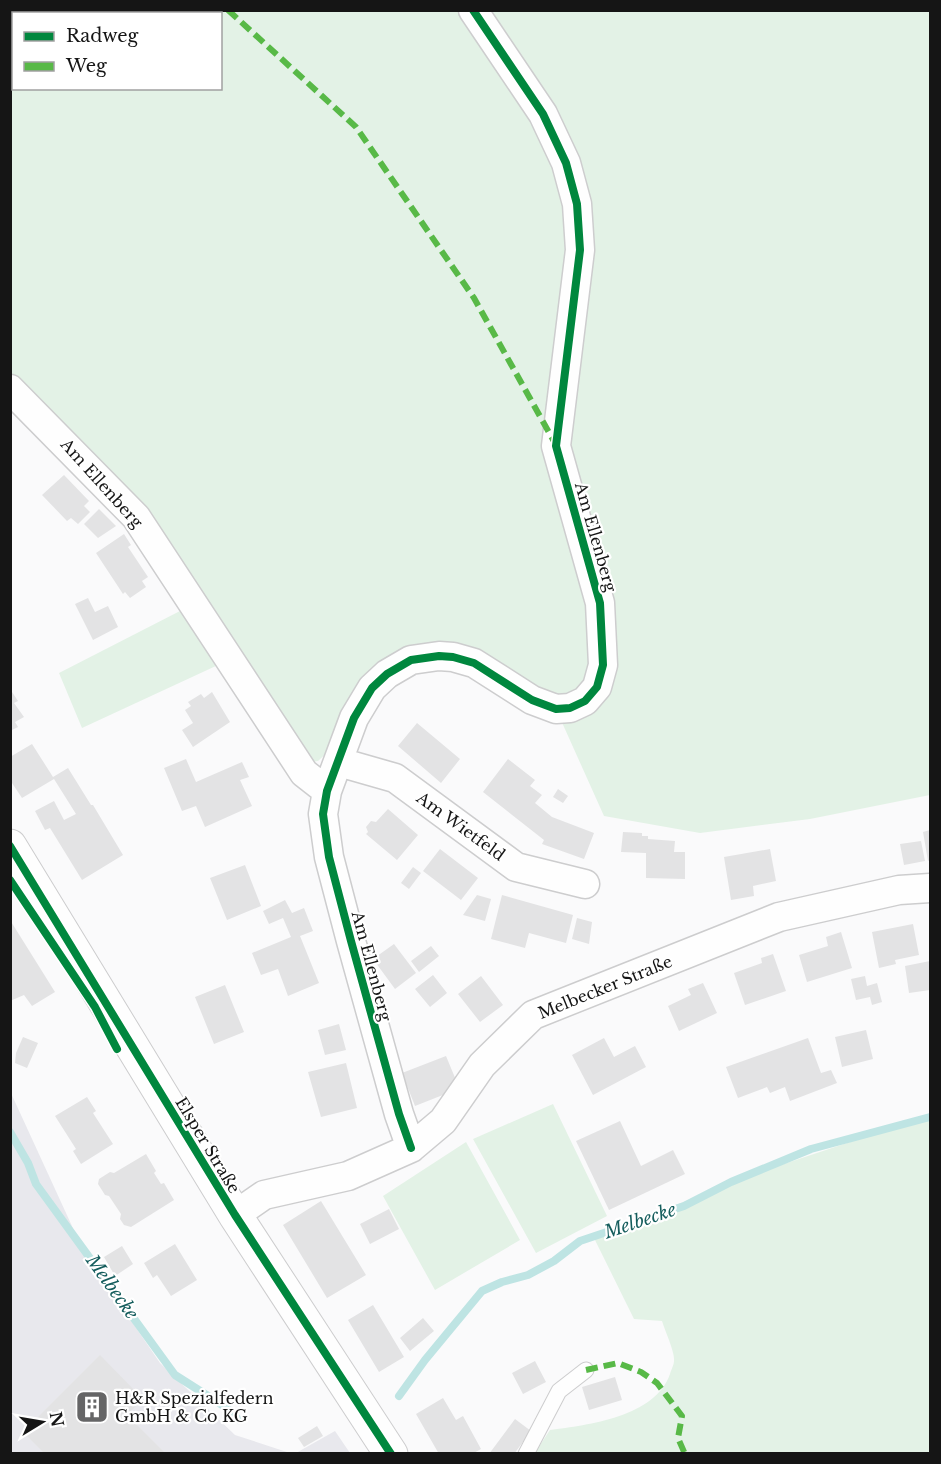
<svg xmlns="http://www.w3.org/2000/svg" width="941" height="1464" viewBox="0 0 941 1464" font-family="'Libre Baskerville',serif">
  <style>
    .built { fill: #e8e8ed }
    .green { fill: #e3f2e6; fill-rule: evenodd }
    .lines { fill: none; stroke-linecap: round; stroke-linejoin: round }
    .stream { stroke: #bee4e3; stroke-width: 8 }
    .building { fill: #e3e3e4 }
    .service-casing { stroke: #cdcdce; stroke-width: 17 }
    .minor-casing { stroke: #cdcdce; stroke-width: 31 }
    .primary-casing { stroke: #cdcdce; stroke-width: 35 }
    .service { stroke: #fefefe; stroke-width: 15 }
    .minor { stroke: #fefefe; stroke-width: 28 }
    .primary { stroke: #fefefe; stroke-width: 33 }
    .quiet { stroke: #58b947; stroke-width: 6; stroke-dasharray: 12 6; stroke-linecap: butt }
    .cycleway-casing { stroke: #fff; stroke-width: 11 }
    .cycleway { stroke: #00873e; stroke-width: 8 }
    .labels { text-anchor: middle; stroke-width: 4.5; stroke-linejoin: round; paint-order: stroke }
    .street-label { font-size: 16px; fill: #151515; stroke: #fff }
    .poi-label { font-size: 16px; fill: #151515; stroke: #fff; text-anchor: start }
    .water-label { font-size: 18px; font-style: italic; fill: #155d5d; stroke: #fff }
  </style>
  <rect width="100%" height="100%" fill="#fafafb"/>
  <path class="built" d="M 10,1091 L 83,1250 L 160,1363 L 235,1435 L 290,1453 L 11,1453 Z
    M 335,1431 L 350,1453 L 296,1453 Z"/>
  <path class="green" d="M 10,11 L 930,11 L 930,795 L 810,819 L 700,833 L 604,816 L 560,718 L 555,701 L 402,655 L 331,749 L 318,761 L 311,762 L 11,376 ZM 14,14 L 220,14 L 220,88 L 14,88 Z
    M 180,611 L 218,665 L 82,728 L 59,673 Z
    M 553,1104 L 607,1216 L 536,1253 L 473,1139 Z
    M 930,1119 L 930,1453 L 534,1454 L 550,1430 C 588,1425 655,1417 670,1374 C 671,1370 674,1365 674,1361 C 675,1352 665,1331 662,1321 L 634,1319 L 594,1238 L 751,1175 L 904,1124 Z
    M 466,1142 L 520,1240 L 435,1290 L 383,1196 Z"/>
  <g class="lines">
    <path class="stream" d="M 10,1132 L 28,1163 L 36,1184 L 175,1375 L 227,1408 L 239,1420
      M 399,1396 L 425,1360 L 482,1291 L 502,1282 L 528,1275 L 554,1261 L 580,1241 L 684,1206 L 731,1182 L 811,1149 L 930,1117"/>
  </g>
  <path class="building" d="M 64,475 L 89,501 L 84,506 L 90,512 L 78,524 L 71,518 L 67,521 L 42,495 Z
    M 99,509 L 116,526 L 98,538 L 84,524 Z
    M 124,534 L 131,545 L 128,547 L 148,577 L 142,581 L 146,587 L 130,598 L 125,592 L 123,594 L 96,553 Z
    M 88,598 L 95,612 L 108,606 L 118,627 L 93,640 L 75,604 Z
    M 10,689 L 18,701 L 14,703 L 24,717 L 15,722 L 18,727 L 10,731 Z
    M 212,692 L 230,722 L 193,747 L 182,730 L 193,723 L 185,710 L 191,706 L 188,702 L 201,694 L 204,698 Z
    M 417,723 L 460,759 L 441,783 L 398,746 Z
    M 32,744 L 53,777 L 68,768 L 91,805 L 93,805 L 123,855 L 82,880 L 50,828 L 45,830 L 35,811 L 54,801 L 64,820 L 76,814 L 54,779 L 22,798 L 10,780 L 10,757 Z
    M 186,759 L 196,782 L 242,762 L 249,777 L 240,780 L 252,806 L 205,827 L 196,806 L 182,811 L 164,768 Z
    M 508,759 L 535,780 L 530,786 L 542,795 L 535,803 L 552,817 L 594,833 L 584,859 L 542,844 L 544,840 L 483,792 Z
    M 558,789 L 568,796 L 563,803 L 553,797 Z
    M 388,809 L 418,835 L 397,860 L 366,834 L 368,832 L 366,827 L 371,821 L 376,822 Z
    M 930,830 L 930,860 L 928,861 L 923,832 Z
    M 623,832 L 642,833 L 642,836 L 648,836 L 648,839 L 675,841 L 674,852 L 685,852 L 685,879 L 646,878 L 646,853 L 621,852 Z
    M 921,841 L 925,861 L 904,865 L 900,844 Z
    M 440,849 L 478,878 L 461,900 L 423,871 Z
    M 770,849 L 776,881 L 753,886 L 754,896 L 731,900 L 724,857 Z
    M 245,865 L 261,906 L 227,920 L 210,878 Z
    M 413,867 L 421,873 L 409,889 L 401,883 Z
    M 477,895 L 491,899 L 485,921 L 463,915 Z
    M 502,895 L 573,915 L 566,943 L 529,933 L 525,948 L 491,939 Z
    M 285,900 L 292,913 L 304,908 L 313,931 L 300,936 L 319,983 L 288,996 L 278,969 L 261,975 L 252,953 L 291,937 L 283,918 L 269,924 L 263,911 Z
    M 577,918 L 592,922 L 589,944 L 572,939 Z
    M 10,920 L 55,992 L 32,1006 L 24,995 L 10,1001 Z
    M 913,924 L 919,955 L 895,960 L 896,964 L 879,968 L 872,932 Z
    M 841,932 L 852,968 L 807,982 L 799,955 L 828,946 L 826,937 Z
    M 394,944 L 416,973 L 395,989 L 373,959 Z
    M 431,946 L 439,956 L 419,972 L 411,961 Z
    M 773,954 L 786,991 L 745,1005 L 734,973 L 762,963 L 761,958 Z
    M 930,961 L 930,990 L 909,993 L 905,966 Z
    M 433,975 L 447,993 L 430,1007 L 415,989 Z
    M 481,976 L 503,1005 L 480,1022 L 458,994 Z
    M 865,976 L 867,986 L 877,983 L 882,1002 L 872,1005 L 870,997 L 856,1000 L 851,979 Z
    M 703,983 L 717,1013 L 679,1031 L 668,1006 L 691,995 L 688,989 Z
    M 225,985 L 244,1032 L 214,1044 L 195,997 Z
    M 339,1024 L 346,1050 L 325,1055 L 318,1030 Z
    M 866,1030 L 873,1059 L 842,1067 L 835,1037 Z
    M 23,1037 L 38,1043 L 27,1068 L 15,1063 L 16,1053 Z
    M 604,1038 L 614,1057 L 635,1046 L 646,1067 L 593,1095 L 572,1055 Z
    M 808,1038 L 821,1073 L 831,1070 L 837,1083 L 790,1101 L 785,1087 L 770,1093 L 767,1087 L 738,1098 L 726,1067 Z
    M 446,1056 L 458,1085 L 453,1091 L 415,1106 L 402,1073 Z
    M 346,1063 L 357,1108 L 321,1117 L 308,1072 Z
    M 87,1097 L 96,1111 L 93,1113 L 113,1144 L 81,1164 L 73,1151 L 76,1149 L 55,1116 Z
    M 620,1121 L 641,1166 L 673,1150 L 685,1174 L 609,1210 L 576,1141 Z
    M 146,1154 L 156,1171 L 154,1173 L 161,1184 L 164,1183 L 174,1200 L 131,1227 L 124,1225 L 120,1219 L 121,1214 L 109,1196 L 105,1195 L 98,1184 L 99,1179 L 110,1172 L 114,1173 Z
    M 321,1201 L 366,1275 L 327,1298 L 283,1225 Z
    M 389,1209 L 399,1229 L 370,1244 L 360,1224 Z
    M 175,1244 L 197,1280 L 171,1296 L 157,1275 L 153,1278 L 144,1263 Z
    M 122,1246 L 133,1264 L 115,1276 L 104,1257 Z
    M 373,1305 L 404,1357 L 379,1372 L 348,1320 Z
    M 423,1318 L 434,1331 L 410,1351 L 400,1338 Z
    M 100,1355 L 143,1399 L 127,1415 L 166,1454 L 45,1454 L 23,1432 Z
    M 535,1361 L 546,1382 L 523,1394 L 512,1373 Z
    M 615,1377 L 622,1400 L 589,1410 L 582,1387 Z
    M 443,1398 L 456,1420 L 463,1416 L 481,1449 L 472,1454 L 439,1454 L 416,1414 Z
    M 515,1419 L 531,1431 L 514,1454 L 489,1454 Z
    M 317,1426 L 323,1436 L 304,1447 L 298,1438 Z"/>
  <g class="lines">
    <defs>
      <path id="service" d="M 526,1454 L 559,1391 L 586,1370"/>
      <path id="minor" d="M 10,389 L 136,517 L 304,773 L 327,791
        M 339,762 L 395,778 L 516,867 L 585,884
        M 411,1148 L 399,1114 L 351,941 L 329,857 L 323,814 L 327,791 L 354,718 L 372,688 L 387,674 L 411,660 L 439,656 L 453,657 L 474,663 L 532,700 L 556,709 L 570,708 L 585,701 L 597,687 L 603,665 L 600,603 L 556,446 L 580,250 L 577,204 L 566,163 L 543,114 L 473,10
        M 235,1215 L 264,1195 L 348,1176 L 411,1148 L 443,1121 L 482,1065 L 533,1015 L 779,917 L 899,890 L 930,888"/>
      <path id="primary" d="M 10,846 L 235,1215 L 391,1454"/>
    </defs>
    <use href="#service" class="service-casing"/>
    <use href="#minor" class="minor-casing"/>
    <use href="#primary" class="primary-casing"/>
    <use href="#service" class="service"/>
    <use href="#minor" class="minor"/>
    <use href="#primary" class="primary"/>
    <path class="quiet" d="M 228,10 L 356,127 L 474,298 L 556,445
      M 586,1370 L 618,1363 L 641,1372 L 657,1383 L 682,1416 L 678,1438 L 685,1454"/>
    <defs>
      <path id="cycleway" d="M 10,846 L 235,1215 L 391,1454
        M 10,880 L 95,1007 L 117,1049
        M 411,1148 L 399,1114 L 351,941 L 329,857 L 323,814 L 327,791 L 354,718 L 372,688 L 387,674 L 411,660 L 439,656 L 453,657 L 474,663 L 532,700 L 556,709 L 570,708 L 585,701 L 597,687 L 603,665 L 600,603 L 556,446 L 580,250 L 577,204 L 566,163 L 543,114 L 473,10"/>
    </defs>
    <use href="#cycleway" class="cycleway-casing"/>
    <use href="#cycleway" class="cycleway"/>
  </g>
  <defs>
    <symbol id="building-square" viewBox="-11 -11 22 22"><rect x="-9" y="-9" width="18" height="18" rx="4" fill="#656566" stroke="#fff"/><path d="M-4-6H4V6H1V3H-1V6H-4ZM-2.5-4.3h1.7v1.8h-1.7ZM.8-4.3h1.7v1.8H.8ZM-2.5-1h1.7V.8h-1.7ZM.8-1h1.7V.8H.8Z" fill="#fff"/></symbol>
  </defs>
  <g fill-rule="evenodd">
    <use href="#building-square" x="73" y="1388" width="38" height="38"/>
  </g>
  <g class="labels">
    <g class="street-label">
      <text transform="translate(102 483) rotate(48)" y="6">Am Ellenberg</text>
      <text transform="translate(596 537) rotate(74)" y="6">Am Ellenberg</text>
      <text transform="translate(461 826) rotate(36)" y="6">Am Wietfeld</text>
      <text transform="translate(372 966) rotate(75)" y="6">Am Ellenberg</text>
      <text transform="translate(605 987) rotate(-22)" y="6">Melbecker Straße</text>
      <text transform="translate(208 1145) rotate(59)" y="6">Elsper Straße</text>
    </g>
    <g class="poi-label">
      <text x="115" y="1404">H&amp;R Spezialfedern<tspan x="115" dy="18">GmbH &amp; Co KG</tspan></text>
    </g>
    <g class="water-label">
      <text transform="translate(640 1221) rotate(-19)" y="6">Melbecke</text>
      <text transform="translate(112 1287) rotate(54)" y="6">Melbecke</text>
    </g>
  </g>
  <rect width="941" height="1464" fill="none" stroke="#151515" stroke-width="24"/>
  <rect x="12" y="12" width="210" height="78" fill="#ffffff" stroke="#a1a1a1" stroke-width="1.5"/>
  <rect x="24" y="32" width="30" height="9" fill="#00873e" stroke="#a1a1a1" stroke-width="1.5"/>
  <text x="66" y="42" font-size="18" fill="#151515">Radweg</text>
  <rect x="24" y="62" width="30" height="9" fill="#58b947" stroke="#a1a1a1" stroke-width="1.5"/>
  <text x="66" y="72" font-size="18" fill="#151515">Weg</text>
  <g transform="translate(42 1422) rotate(79)" stroke="#ffffff" stroke-width="4.5" paint-order="stroke">
  <path d="M0-4.5L10 22L0 15L-10 22Z" fill="#151515"/>
  <text y="-9" font-size="16" font-weight="bold" text-anchor="middle" fill="#151515">N</text>
  </g>
</svg>
